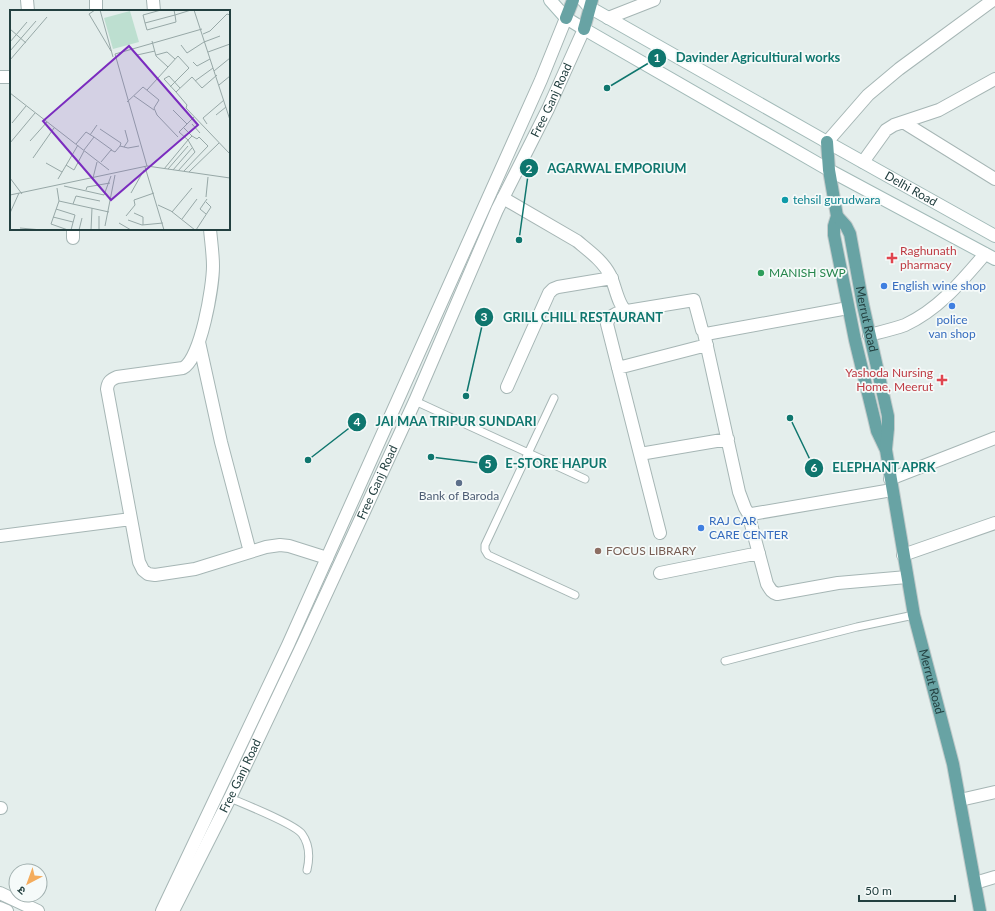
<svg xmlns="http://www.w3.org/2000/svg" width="995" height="911" viewBox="0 0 995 911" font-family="Lato,'Noto Sans Devanagari',sans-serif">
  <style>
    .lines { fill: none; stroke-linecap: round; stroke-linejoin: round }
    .service-casing { stroke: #a6b6b5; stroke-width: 9 }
    .minor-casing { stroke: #a6b6b5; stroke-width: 14 }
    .tertiary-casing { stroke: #a6b6b5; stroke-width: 14 }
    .secondary-casing { stroke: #a2bab8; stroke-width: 14 }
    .primary-casing { stroke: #c1caca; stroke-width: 14 }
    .service { stroke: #fff; stroke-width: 7 }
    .minor { stroke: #fff; stroke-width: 12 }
    .tertiary { stroke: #fff; stroke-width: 12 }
    .secondary { stroke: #fff; stroke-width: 12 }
    .primary { stroke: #68a3a4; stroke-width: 12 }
    .culture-dot { fill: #0f9aa8; stroke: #f5faf9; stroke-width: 1.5 }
    .health-dot { fill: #e0444e; stroke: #f5faf9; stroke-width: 1.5 }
    .leisure-dot { fill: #2e9e5b; stroke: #f5faf9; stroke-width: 1.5 }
    .shop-dot { fill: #3f7fe0; stroke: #f5faf9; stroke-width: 1.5 }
    .service-dot { fill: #5c6f8a; stroke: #f5faf9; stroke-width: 1.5 }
    .education-dot { fill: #8d6e63; stroke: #f5faf9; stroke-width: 1.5 }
    .labels { text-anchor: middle; stroke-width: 3.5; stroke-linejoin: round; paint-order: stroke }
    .street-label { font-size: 12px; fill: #234040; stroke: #f5faf9 }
    .culture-label { font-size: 12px; fill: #0d838f; stroke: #f5faf9; text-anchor: start }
    .health-label { font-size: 12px; fill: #be3a42; stroke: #f5faf9; text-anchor: start }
    .leisure-label { font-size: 12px; fill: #27864d; stroke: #f5faf9; text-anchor: start }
    .shop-label { font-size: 12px; fill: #366cbe; stroke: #f5faf9; text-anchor: start }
    .service-label { font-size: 12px; fill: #4e5e75; stroke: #f5faf9 }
    .education-label { font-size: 12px; fill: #785e54; stroke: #f5faf9; text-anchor: start }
    .inset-road { fill: none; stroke: #97a8a7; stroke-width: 1 }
    .view { fill: #7b2cbf; fill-opacity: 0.15; stroke: #7b2cbf; stroke-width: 2 }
    .inset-edge { fill: none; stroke: #234040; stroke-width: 2 }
    .leader { fill: none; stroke: #0f766e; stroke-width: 1.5 }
    .callout-dot { fill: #0f766e; stroke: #f5faf9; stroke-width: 1.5 }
    .mark-label { font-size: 12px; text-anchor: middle; font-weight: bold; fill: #fff }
    .callout-label { font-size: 13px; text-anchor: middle; font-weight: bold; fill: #0f766e; stroke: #f5faf9; stroke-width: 3.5; stroke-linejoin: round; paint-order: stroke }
  </style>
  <rect width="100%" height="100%" fill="#e4eeec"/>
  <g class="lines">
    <defs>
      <path id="service" d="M 554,398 L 485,545 L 485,550 L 488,555 L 575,595
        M 415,401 L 585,479
        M 725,661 L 857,627 L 914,615
        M 230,798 C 244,804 295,824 302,834 C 310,845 310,857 307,870"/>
      <path id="minor" d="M 27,0 L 28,11
        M 96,0 L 96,11
        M 153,0 L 154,11
        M 608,18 L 654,0
        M 0,77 L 11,77
        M 903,122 L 995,179
        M 827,142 L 868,95 L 899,69 L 993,0
        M 863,162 L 886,130 L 894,125 L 939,110 L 995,79
        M 503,198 L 577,241 C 589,251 603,261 610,275 C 615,284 618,307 627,311 L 694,300 L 702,330 L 706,334 L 848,308
        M 73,229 L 73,238
        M 210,229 C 211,241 213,254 213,266 C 213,286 201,359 183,368 L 117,377 C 110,380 108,382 107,389 L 139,562 L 143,570 L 148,574 L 155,575 L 195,569 L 266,547 L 280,545 L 289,546 L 327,558
        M 624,310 C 616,314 609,315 607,324 L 660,533
        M 704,333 L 739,492 L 745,508 L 748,513 L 752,514 L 892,490
        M 869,335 C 881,332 894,329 905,325 C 939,309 961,282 985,254
        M 199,342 L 221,442 L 250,552
        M 618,368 L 707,345
        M 507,387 L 549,293 L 553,289 L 558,287 L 612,278
        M 640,454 L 728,439
        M 890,479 L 995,438
        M 748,513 L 767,584 C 770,589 771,592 777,594 L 838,583 L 907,577
        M 0,536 L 131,519
        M 903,555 L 995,523
        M 660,573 L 759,553
        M 960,800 L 995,792
        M 0,808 L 1,808
        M 975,883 L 995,877"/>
      <g id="tertiary">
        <path d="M 0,893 L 38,911"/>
        <path d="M 0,908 L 7,911"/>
        <path d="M 162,911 L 288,645 L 541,80 L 566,18"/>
        <path id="s1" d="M 173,911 L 230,798 L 303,644 L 415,401 L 497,210 L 548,109 L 584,29"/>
      </g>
      <g id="secondary">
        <path d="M 550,0 L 566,18 L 584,29 L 829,170 L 995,259"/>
        <path id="s2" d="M 583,0 L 589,7 L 827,142 L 995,236"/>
      </g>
      <g id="primary">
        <path d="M 566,18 L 573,0"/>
        <path d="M 584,29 L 592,0"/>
        <path id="s3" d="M 827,142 L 829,170 L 837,216 L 834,226 L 834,235 L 855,340 L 874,418 L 877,431 L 886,450 L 914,615 L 953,764 L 980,911"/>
        <path id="s4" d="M 837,216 L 846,226 L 850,234 L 863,305 L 888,416 L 888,429 L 886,449"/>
      </g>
    </defs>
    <use href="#service" class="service-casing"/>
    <use href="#minor" class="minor-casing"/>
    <use href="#tertiary" class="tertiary-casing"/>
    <use href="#secondary" class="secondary-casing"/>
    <use href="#primary" class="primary-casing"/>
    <use href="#service" class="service"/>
    <use href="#minor" class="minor"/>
    <use href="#tertiary" class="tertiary"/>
    <use href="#secondary" class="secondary"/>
    <use href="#primary" class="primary"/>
  </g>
  <circle class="culture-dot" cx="785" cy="200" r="4"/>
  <g class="health-dot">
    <path d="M890 252h4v4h4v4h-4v4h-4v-4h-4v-4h4z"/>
    <path d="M940 374h4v4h4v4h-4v4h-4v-4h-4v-4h4z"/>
  </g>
  <circle class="leisure-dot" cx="761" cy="273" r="4"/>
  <g class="shop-dot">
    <circle cx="884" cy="286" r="4"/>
    <circle cx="952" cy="306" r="4"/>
    <circle cx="701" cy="528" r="4"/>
  </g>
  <circle class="service-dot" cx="459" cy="483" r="4"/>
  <circle class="education-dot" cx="598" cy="551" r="4"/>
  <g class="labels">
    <g class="street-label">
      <text dy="4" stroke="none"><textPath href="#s1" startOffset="895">Free Ganj Road</textPath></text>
      <text dy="4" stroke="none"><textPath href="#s2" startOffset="379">Delhi Road</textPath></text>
      <text dy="4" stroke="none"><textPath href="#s4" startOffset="109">Merrut Road</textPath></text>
      <text dy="4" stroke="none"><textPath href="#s1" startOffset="475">Free Ganj Road</textPath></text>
      <text dy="4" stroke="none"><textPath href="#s3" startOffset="552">Merrut Road</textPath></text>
      <text dy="4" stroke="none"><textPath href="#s1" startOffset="151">Free Ganj Road</textPath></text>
    </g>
    <g class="culture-label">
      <text x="793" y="204">tehsil gurudwara</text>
    </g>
    <g class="health-label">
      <text x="900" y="255">Raghunath<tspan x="900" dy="14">pharmacy</tspan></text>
      <text x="933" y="377" text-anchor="end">Yashoda Nursing<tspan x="933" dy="14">Home, Meerut</tspan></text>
    </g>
    <g class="leisure-label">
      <text x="769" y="277">MANISH SWP</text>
    </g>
    <g class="shop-label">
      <text x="892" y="290">English wine shop</text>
      <text x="952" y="324" text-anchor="middle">police<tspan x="952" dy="14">van shop</tspan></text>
      <text x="709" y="525">RAJ CAR<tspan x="709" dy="14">CARE CENTER</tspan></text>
    </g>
    <g class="service-label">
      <text x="459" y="500">Bank of Baroda</text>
    </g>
    <g class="education-label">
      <text x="606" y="555">FOCUS LIBRARY</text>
    </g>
  </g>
  <g transform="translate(10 10)">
    <rect width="220" height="220" fill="#e4eeec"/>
    <path d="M 120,1 L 129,32 L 103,39 L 94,8 Z" fill="#bddfd0"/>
    <path class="inset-road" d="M 85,0 L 79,4 L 101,41M 90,0 L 103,47M 164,0 L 165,5 L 181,0M 184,0 L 220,110M 135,13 L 165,5 L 166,12 L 137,20 L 135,13 L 133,5 L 151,0M 0,19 L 16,33M 193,24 L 200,21 L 217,4 L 220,5M 142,31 L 146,46 L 158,57M 0,32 L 17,12M 171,35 L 177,43 L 194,32 L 210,26M 0,41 L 26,11M 198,42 L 220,34M 127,45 L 145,41M 146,45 L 157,42 L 165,49M 0,50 L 37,7M 183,52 L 187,56 L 200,49M 204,61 L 220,48M 207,65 L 192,78 L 182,67 L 166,82 L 177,95 L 176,98 L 220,144M 185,71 L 203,58M 209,75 L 220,66M 137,80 L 168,46 L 179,58 L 160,77M 166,82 L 154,69 L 159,66 L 170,78M 0,83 L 99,160M 124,86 L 144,100M 117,92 L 133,77 L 149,90 L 144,98 L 147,105 L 168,127M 163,100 L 177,114M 206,105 L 216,97M 2,113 L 16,96M 182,114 L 190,123M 197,114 L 193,108 L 214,90M 173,117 L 182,126M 90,119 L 111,133 L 110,136M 80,125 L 87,115M 20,131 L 37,112M 0,133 L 25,103M 66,134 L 76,122 L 84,127M 114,137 L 118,131 L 115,120M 74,140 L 84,127 L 102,140M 23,148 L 44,118M 91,152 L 101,140 L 105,142 L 110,136 L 118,138 L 129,136M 36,153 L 52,162M 56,155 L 64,160 L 74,141M 137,156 L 105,44 L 192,19M 135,157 L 154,220M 154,159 L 178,130M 158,159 L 178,136M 163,160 L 182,138M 168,161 L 185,142 L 178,130M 174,161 L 198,136 L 189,127 L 187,129 L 182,126 L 178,130 L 169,122 L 184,107M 179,162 L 209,133M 0,168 L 12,184M 83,168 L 87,152M 48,169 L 68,135M 54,176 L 94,185 L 101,166M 47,178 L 49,191 L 41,214 L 58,220M 76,180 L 77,177 L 100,173M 121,183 L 134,160M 0,185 L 137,156 L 220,168M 196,187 L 198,167M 49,191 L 99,202M 63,194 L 66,186 L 90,191M 148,195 L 161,201 L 185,220M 46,199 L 65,205 L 61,220M 162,202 L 182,178M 0,203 L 9,183M 124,203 L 133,207 L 133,215M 196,204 L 190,199 L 197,189M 89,206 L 89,220M 116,206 L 125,195 L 124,190 L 144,183M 43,207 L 63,212M 172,209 L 187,189M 118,210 L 132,215 L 153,213M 109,213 L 121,220M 95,216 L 105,165M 10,218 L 32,220M 69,220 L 72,208M 81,220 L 82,198M 186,220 L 201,197 L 196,192"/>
    <path class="view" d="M 119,36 L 188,115 L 101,190 L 33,111 Z"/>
    <rect width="220" height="220" class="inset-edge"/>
  </g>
  <path class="leader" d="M607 88L657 58M519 240L529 168M466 396L484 317M308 460L357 422M431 457L488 464M790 418L814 468"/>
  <g class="callout-dot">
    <circle cx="607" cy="88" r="4"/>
    <circle cx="519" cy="240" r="4"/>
    <circle cx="466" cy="396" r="4"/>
    <circle cx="308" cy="460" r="4"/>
    <circle cx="431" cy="457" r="4"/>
    <circle cx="790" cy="418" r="4"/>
    <circle cx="657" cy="58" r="10"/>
    <circle cx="529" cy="168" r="10"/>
    <circle cx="484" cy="317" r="10"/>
    <circle cx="357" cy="422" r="10"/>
    <circle cx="488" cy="464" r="10"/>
    <circle cx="814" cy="468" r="10"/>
  </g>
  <g class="mark-label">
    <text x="657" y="62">1</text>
    <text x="529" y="173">2</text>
    <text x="484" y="321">3</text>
    <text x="357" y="426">4</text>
    <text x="488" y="468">5</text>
    <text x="814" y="472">6</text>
  </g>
  <g class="callout-label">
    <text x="758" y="62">Davinder Agricultiural works</text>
    <text x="617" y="173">AGARWAL EMPORIUM</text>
    <text x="583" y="322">GRILL CHILL RESTAURANT</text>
    <text x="456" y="426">JAI MAA TRIPUR SUNDARI</text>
    <text x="556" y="468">E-STORE HAPUR</text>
    <text x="884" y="472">ELEPHANT APRK</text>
  </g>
  <g transform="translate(28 883) rotate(221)"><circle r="19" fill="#f5faf9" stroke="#a1b0af"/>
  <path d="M0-3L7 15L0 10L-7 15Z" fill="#f4ac5c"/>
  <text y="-6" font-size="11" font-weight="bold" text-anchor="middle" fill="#234040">उ</text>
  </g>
  <path d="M859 895v6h96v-6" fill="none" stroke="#234040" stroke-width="2"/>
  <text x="865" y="895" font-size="12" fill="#234040" stroke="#f5faf9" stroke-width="3" paint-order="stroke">50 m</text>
</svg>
